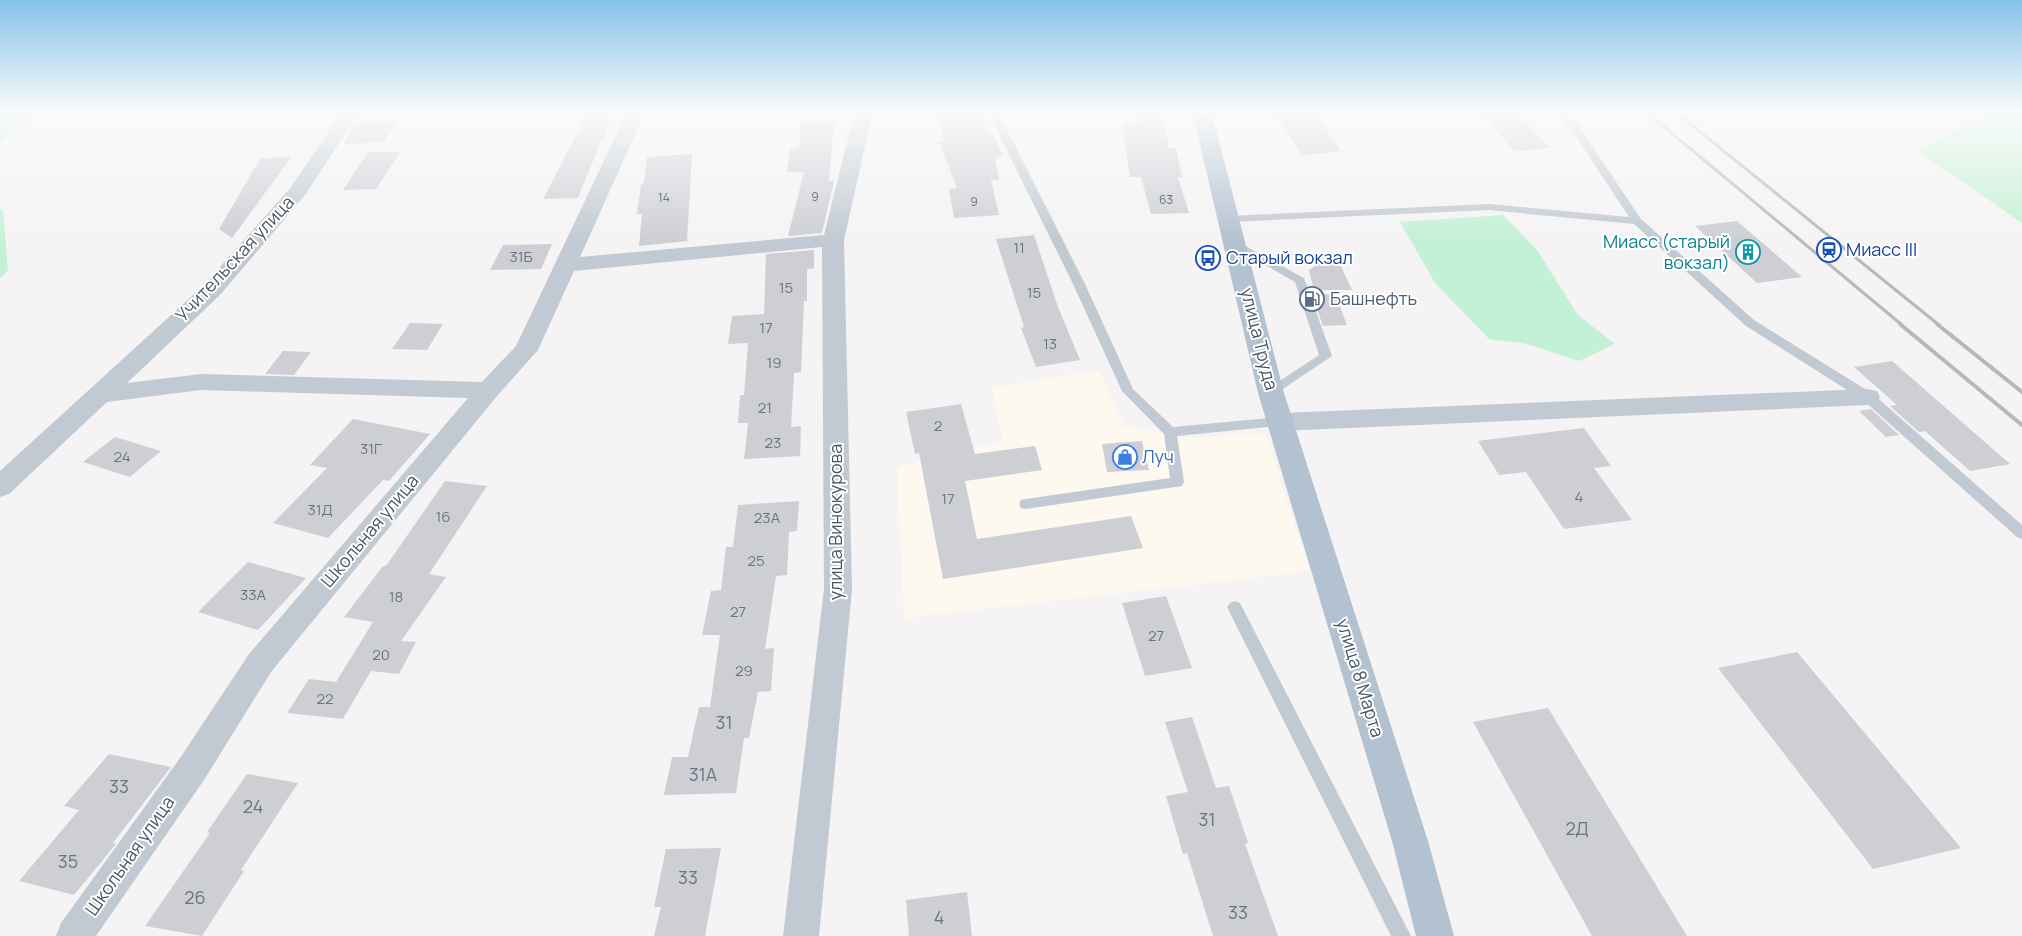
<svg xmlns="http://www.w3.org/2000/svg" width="2022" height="936" viewBox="0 0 2022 936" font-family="Manrope,sans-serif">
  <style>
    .commercial { fill: #fdf9ef }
    .green { fill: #c3f1d5 }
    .building { fill: #cdcfd5 }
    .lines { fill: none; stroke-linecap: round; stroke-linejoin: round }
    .service { fill: #c1cad2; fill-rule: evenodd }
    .minor { fill: #c1cad2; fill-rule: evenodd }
    .primary { fill: #b3c2d1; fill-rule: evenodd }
    .rail-far1 { stroke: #b5b8bd; stroke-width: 3 }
    .rail { stroke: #b5b8bd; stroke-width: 4 }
    .labels { text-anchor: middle; stroke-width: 4; stroke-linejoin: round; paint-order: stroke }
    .far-number-label { font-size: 12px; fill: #6b747e }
    .number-label { font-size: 15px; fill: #6b747e }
    .culture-label { font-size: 18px; fill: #0d838f; stroke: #fff; text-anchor: end }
    .transit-label { font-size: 18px; fill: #164399; stroke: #fff; text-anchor: start }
    .street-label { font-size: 18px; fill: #4a5661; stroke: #fff }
    .service-label { font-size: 18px; fill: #4e5e75; stroke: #fff; text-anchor: start }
    .shop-label { font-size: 18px; fill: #366cbe; stroke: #fff; text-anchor: start }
    .near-number-label { font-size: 18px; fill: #6b747e }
  </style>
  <rect width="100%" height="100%" fill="#f5f3f3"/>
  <path class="commercial" d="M 1099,371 L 1124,426 L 1185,438 L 1265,433 L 1310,571 L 904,618 L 897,467 L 1003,441 L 992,387 Z"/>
  <path class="green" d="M 0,110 L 44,110 L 0,142 Z
    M 1993,110 L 2022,110 L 2022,223 L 1918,151 Z
    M 0,209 L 3,210 L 8,271 L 0,278 Z
    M 1503,215 L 1537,250 L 1578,315 L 1615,344 L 1579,361 L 1527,344 L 1489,339 L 1435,283 L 1400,222 Z"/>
  <path class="building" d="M 589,110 L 613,110 L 604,139 L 602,139 L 578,198 L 543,199 Z
    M 934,110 L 980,110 L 989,136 L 994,135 L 1003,156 L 995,157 L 999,180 L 991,180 L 999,215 L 954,218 L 949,189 L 957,188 L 939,142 L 944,141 Z
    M 1272,110 L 1312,110 L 1341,151 L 1302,155 Z
    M 1478,110 L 1515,110 L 1550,148 L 1515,151 Z
    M 1136,113 L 1162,113 L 1169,148 L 1176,148 L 1182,177 L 1178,177 L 1189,213 L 1151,214 L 1141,177 L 1130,177 L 1122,123 L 1138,123 Z
    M 397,120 L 384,142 L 343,144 L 357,122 Z
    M 834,121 L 829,181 L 834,181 L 822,233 L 788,236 L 804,172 L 787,172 L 790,149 L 799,148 L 801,122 Z
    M 368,152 L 400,152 L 376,189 L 343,190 Z
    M 692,154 L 687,241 L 639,246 L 642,214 L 637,214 L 641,184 L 644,183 L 647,157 Z
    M 292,156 L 232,238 L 219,229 L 260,159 Z
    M 1737,221 L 1802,277 L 1757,283 L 1695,226 Z
    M 1034,235 L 1058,307 L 1080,360 L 1036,367 L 1021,328 L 1024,327 L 996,239 Z
    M 552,244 L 541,269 L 490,270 L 503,245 Z
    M 814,250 L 814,268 L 807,269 L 807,301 L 804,301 L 801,372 L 794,373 L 791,427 L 801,426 L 800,456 L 744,459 L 748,423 L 738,423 L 740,395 L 744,395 L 748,343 L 728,344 L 732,316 L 764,314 L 766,254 Z
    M 1320,263 L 1340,264 L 1352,290 L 1314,290 L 1309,270 Z
    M 1335,294 L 1347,325 L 1323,326 L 1312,295 Z
    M 410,323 L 443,324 L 427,350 L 392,349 Z
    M 283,351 L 311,352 L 294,375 L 265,374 Z
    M 1892,361 L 2010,464 L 1970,471 L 1925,431 L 1919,432 L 1890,406 L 1897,405 L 1854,367 Z
    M 961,404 L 975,454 L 1035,446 L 1042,470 L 965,481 L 977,539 L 1131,516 L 1143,548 L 943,579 L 919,453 L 915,454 L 906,412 Z
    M 1871,409 L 1899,435 L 1886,437 L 1859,411 Z
    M 353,419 L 430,434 L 389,481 L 383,480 L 328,538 L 273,523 L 327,468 L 310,465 Z
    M 1584,428 L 1611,466 L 1594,468 L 1632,520 L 1564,529 L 1526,472 L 1499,475 L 1478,441 Z
    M 115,437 L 161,451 L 130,477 L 83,462 Z
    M 1142,441 L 1149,470 L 1107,472 L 1102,444 Z
    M 445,481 L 487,486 L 429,574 L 446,577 L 401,641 L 416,642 L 399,674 L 371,671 L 343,719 L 287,713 L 309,679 L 336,682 L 373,622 L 344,617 L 383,566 L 386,566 Z
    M 799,501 L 797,531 L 789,532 L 787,575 L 776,576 L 765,649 L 774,648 L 771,691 L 758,692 L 749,738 L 744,738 L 736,793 L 664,795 L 672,757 L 688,757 L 699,707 L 710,707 L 720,635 L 702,635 L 711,591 L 721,590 L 726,547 L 733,547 L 738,505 Z
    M 248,562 L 306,578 L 258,630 L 198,612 Z
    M 1166,596 L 1192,668 L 1145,676 L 1122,603 Z
    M 1797,652 L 1961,848 L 1873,869 L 1718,668 Z
    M 1548,708 L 1687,936 L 1592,936 L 1473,722 Z
    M 1192,717 L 1216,788 L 1229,786 L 1248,843 L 1245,844 L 1278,936 L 1213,936 L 1187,853 L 1183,854 L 1166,796 L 1188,792 L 1165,722 Z
    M 109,754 L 171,767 L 113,843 L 116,844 L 74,895 L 19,881 L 79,810 L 64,806 Z
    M 247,774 L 298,783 L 241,870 L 244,871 L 202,936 L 145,926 L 210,833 L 207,832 Z
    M 721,848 L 705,936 L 654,936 L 661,907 L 654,907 L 666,849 Z
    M 967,892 L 972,936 L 909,936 L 906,900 Z"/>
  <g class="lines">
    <path class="service" d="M 987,110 L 997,110 L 1085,284 L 1133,389 L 1173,427 L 1281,417 L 1288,422 L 1286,425 L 1177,436 L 1184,482 L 1182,486 L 1026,509 L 1021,508 L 1019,504 L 1021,500 L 1026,499 L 1170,478 L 1164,434 L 1122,391 L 1073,284 Z
      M 1551,110 L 1561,110 L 1578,125 L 1641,219 L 1754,320 L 1873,394 L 2022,525 L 2022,539 L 2017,537 L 1863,400 L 1746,326 L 1634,224 L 1489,210 L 1228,222 L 1223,219 L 1228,216 L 1489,204 L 1629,217 L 1571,129 Z
      M 1236,241 L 1304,278 L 1332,356 L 1271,397 L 1266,396 L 1265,393 L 1266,390 L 1319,355 L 1295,282 L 1232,246 L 1230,244 Z
      M 1235,601 L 1240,603 L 1411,936 L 1391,936 L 1227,607 L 1230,603 Z"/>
    <path class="minor" d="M 343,110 L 361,110 L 305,195 L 220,295 L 127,383 L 201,374 L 482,382 L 516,346 L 628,110 L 646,110 L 580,257 L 824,235 L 855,110 L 873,110 L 844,240 L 852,589 L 819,936 L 783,936 L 824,589 L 822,247 L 574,271 L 538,350 L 497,396 L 271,672 L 204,780 L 96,936 L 56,936 L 61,923 L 180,758 L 249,654 L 468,398 L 201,390 L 107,402 L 9,494 L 0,497 L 0,471 L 204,285 L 291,187 Z
      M 1868,389 L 1877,391 L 1880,397 L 1877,403 L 1868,405 L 1281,431 L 1272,428 L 1268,422 L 1272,416 L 1281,413 Z"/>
    <path class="primary" d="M 1192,110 L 1211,110 L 1284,393 L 1428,841 L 1454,936 L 1416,936 L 1392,841 L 1258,393 Z"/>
    <path class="rail-far1" d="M 1644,110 L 1902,325
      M 1673,110 L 1939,325"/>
    <path class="rail" d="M 1900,324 L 2022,425
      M 1937,324 L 2022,392"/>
  </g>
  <linearGradient id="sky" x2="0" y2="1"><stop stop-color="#85c3ea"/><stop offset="0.46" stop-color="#fafafa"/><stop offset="1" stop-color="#fafafa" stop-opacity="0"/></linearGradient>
  <rect width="2022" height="241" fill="url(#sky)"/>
  <defs>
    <symbol id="station-ring" viewBox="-11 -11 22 22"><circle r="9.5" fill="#fff" stroke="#1a4fb4" stroke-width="1.5"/><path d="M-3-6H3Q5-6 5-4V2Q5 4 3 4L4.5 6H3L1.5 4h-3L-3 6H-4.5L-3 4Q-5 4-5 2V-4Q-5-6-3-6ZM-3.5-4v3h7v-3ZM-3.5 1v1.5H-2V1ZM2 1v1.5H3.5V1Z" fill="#1a4fb4"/></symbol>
    <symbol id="building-ring" viewBox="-11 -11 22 22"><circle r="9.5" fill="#fff" stroke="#0f9aa8" stroke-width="1.5"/><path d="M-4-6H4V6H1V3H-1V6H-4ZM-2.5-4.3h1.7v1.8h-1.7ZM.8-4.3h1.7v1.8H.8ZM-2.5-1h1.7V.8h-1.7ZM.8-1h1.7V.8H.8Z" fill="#0f9aa8"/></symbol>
    <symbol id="bus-ring" viewBox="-11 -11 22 22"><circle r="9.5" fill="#fff" stroke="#1a4fb4" stroke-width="1.5"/><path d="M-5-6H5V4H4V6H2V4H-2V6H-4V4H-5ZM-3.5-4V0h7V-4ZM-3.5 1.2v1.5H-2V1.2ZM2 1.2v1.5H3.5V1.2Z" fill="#1a4fb4"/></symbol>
    <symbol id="fuel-ring" viewBox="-11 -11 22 22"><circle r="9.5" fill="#fff" stroke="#5c6f8a" stroke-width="1.5"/><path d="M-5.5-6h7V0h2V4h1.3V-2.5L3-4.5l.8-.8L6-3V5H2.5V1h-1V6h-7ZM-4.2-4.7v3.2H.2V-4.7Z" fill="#5c6f8a"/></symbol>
    <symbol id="shop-ring" viewBox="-11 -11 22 22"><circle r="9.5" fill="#fff" stroke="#3f7fe0" stroke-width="1.5"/><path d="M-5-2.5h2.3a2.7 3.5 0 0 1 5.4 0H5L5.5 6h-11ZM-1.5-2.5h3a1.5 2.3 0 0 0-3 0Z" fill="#3f7fe0"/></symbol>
  </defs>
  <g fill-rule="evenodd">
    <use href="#station-ring" x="1815" y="236" width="28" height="28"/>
    <use href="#building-ring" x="1734" y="238" width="28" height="28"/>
    <use href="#bus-ring" x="1194" y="244" width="28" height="28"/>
    <use href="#fuel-ring" x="1298" y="285" width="28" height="28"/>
    <use href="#shop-ring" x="1111" y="443" width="28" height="28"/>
  </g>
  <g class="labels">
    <g class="far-number-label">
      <text x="815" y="201">9</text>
      <text x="664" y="202">14</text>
      <text x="1166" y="204">63</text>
      <text x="974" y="206">9</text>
    </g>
    <g class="number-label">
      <text x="1019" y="253">11</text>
      <text x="521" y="262">31Б</text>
      <text x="786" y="293">15</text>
      <text x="1034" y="298">15</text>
      <text x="766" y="333">17</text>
      <text x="1050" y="349">13</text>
      <text x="774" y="368">19</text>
      <text x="765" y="413">21</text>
      <text x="938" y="431">2</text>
      <text x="773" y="448">23</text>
      <text x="371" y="454">31Г</text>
      <text x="122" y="462">24</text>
      <text x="1579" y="502">4</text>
      <text x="948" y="504">17</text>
      <text x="320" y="515">31Д</text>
      <text x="443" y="522">16</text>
      <text x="767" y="523">23А</text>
      <text x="756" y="566">25</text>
      <text x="253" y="600">33А</text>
      <text x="396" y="602">18</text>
      <text x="738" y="617">27</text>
      <text x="1156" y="641">27</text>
      <text x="381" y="660">20</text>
      <text x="744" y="676">29</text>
      <text x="325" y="704">22</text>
    </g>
    <g class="culture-label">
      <text x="1730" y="248">Миасс (старый<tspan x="1730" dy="21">вокзал)</tspan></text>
    </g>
    <g class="transit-label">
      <text x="1846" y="256">Миасс III</text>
      <text x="1226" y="264">Старый вокзал</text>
    </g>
    <g class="street-label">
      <text transform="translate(235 259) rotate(-47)" y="6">Учительская улица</text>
      <text transform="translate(1259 339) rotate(76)" y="6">улица Труда</text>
      <text transform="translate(836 522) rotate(-90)" y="6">улица Винокурова</text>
      <text transform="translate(370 531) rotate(-50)" y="6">Школьная улица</text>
      <text transform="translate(1360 678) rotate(73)" y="6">улица 8 Марта</text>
      <text transform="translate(130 856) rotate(-55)" y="6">Школьная улица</text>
    </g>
    <g class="service-label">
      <text x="1330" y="305">Башнефть</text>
    </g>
    <g class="shop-label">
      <text x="1142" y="463">Луч</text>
    </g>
    <g class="near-number-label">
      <text x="724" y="729">31</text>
      <text x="703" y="781">31А</text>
      <text x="119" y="793">33</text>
      <text x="253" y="813">24</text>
      <text x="1207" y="826">31</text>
      <text x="1577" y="835">2Д</text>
      <text x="68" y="868">35</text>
      <text x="688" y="884">33</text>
      <text x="195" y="904">26</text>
      <text x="1238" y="919">33</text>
      <text x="939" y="924">4</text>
    </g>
  </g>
</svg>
